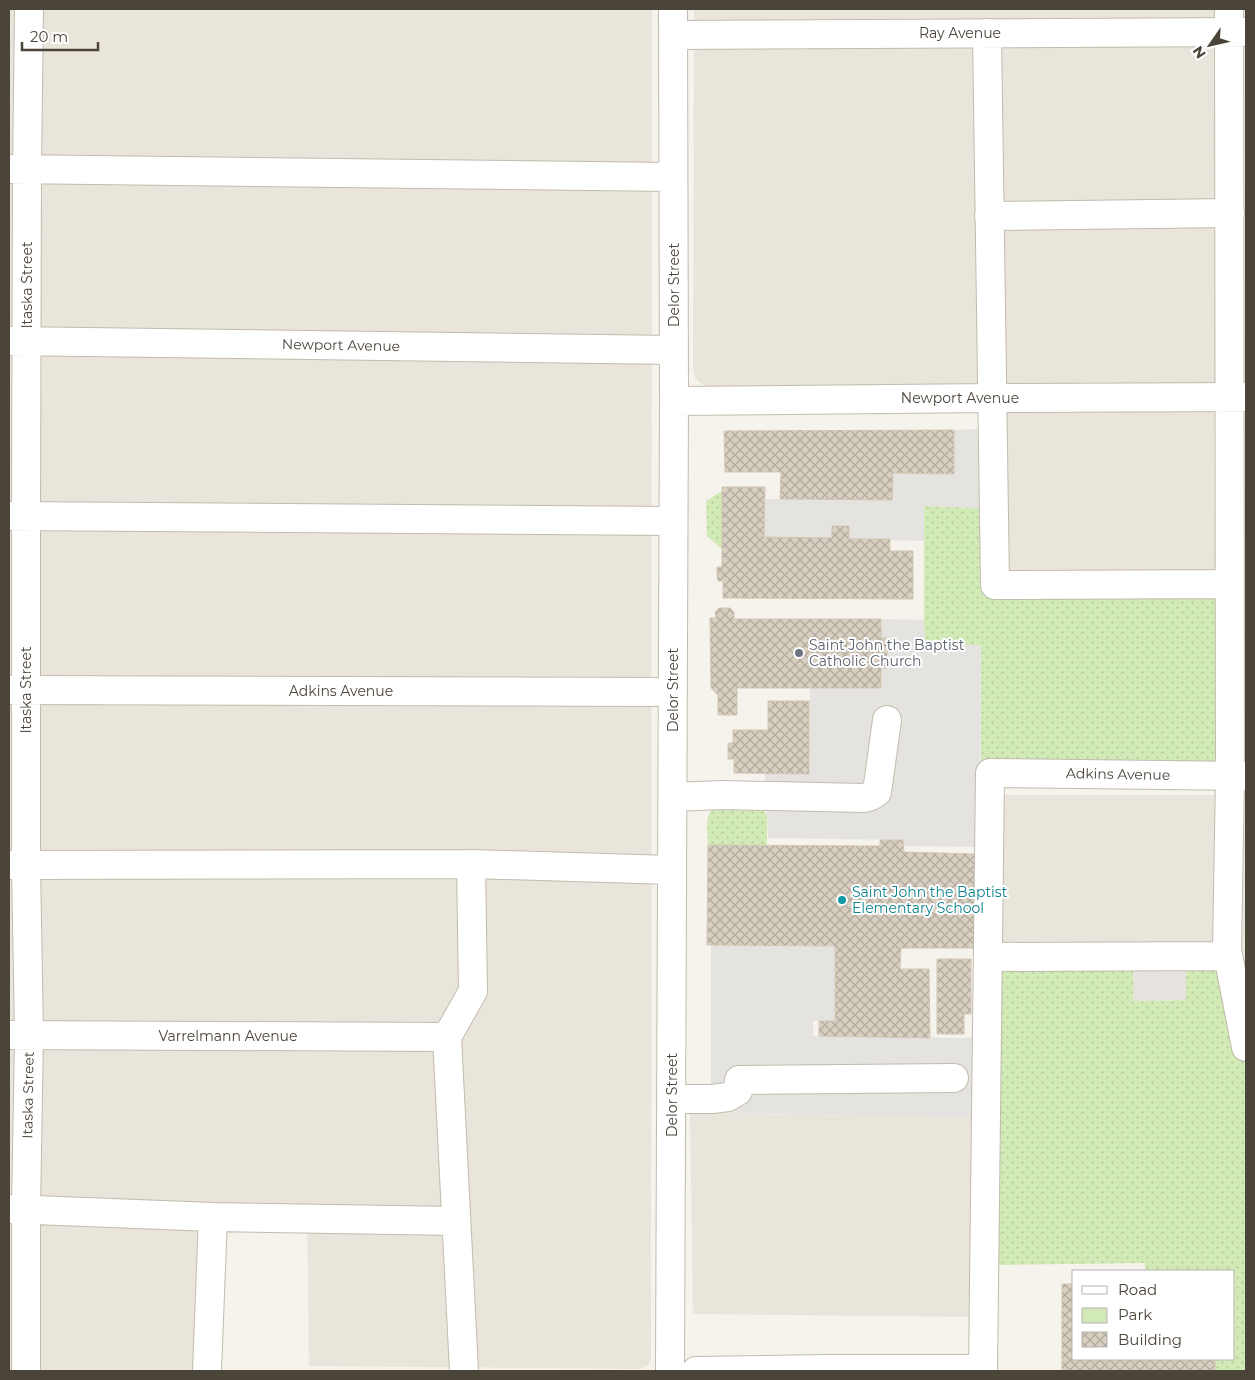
<svg xmlns="http://www.w3.org/2000/svg" width="1255" height="1380" viewBox="0 0 1255 1380" font-family="Montserrat,sans-serif">
  <style>
    .residential { fill: #eae5da }
    .industrial { fill: #e6e2dd }
    .green { fill: url(#green-dots) }
    .parking { fill: #e5e3e0 }
    .building { fill: url(#building-cross-hatch); stroke: #d3c7b4 }
    .lines { fill: none; stroke-linecap: round; stroke-linejoin: round }
    .minor-casing { stroke: #c2bbae; stroke-width: 30 }
    .minor { stroke: #fff; stroke-width: 28 }
    .worship-dot { fill: #6b7280; stroke: #fff; stroke-width: 2 }
    .culture-dot { fill: #0f9aa8; stroke: #fff; stroke-width: 2 }
    .labels { text-anchor: middle; stroke-width: 4; stroke-linejoin: round; paint-order: stroke }
    .street-label { font-size: 14px; fill: #4b4439; stroke: #fff }
    .worship-label { font-size: 14px; fill: #5b616d; stroke: #fff; text-anchor: start }
    .culture-label { font-size: 14px; fill: #0d838f; stroke: #fff; text-anchor: start }
  </style>
  <defs>
    <pattern id="green-dots" width="8" height="8" patternUnits="userSpaceOnUse" patternTransform="scale(1.25)"><rect width="8" height="8" fill="#d2eab5"/><path d="M2 2h.1M6 6h.1" fill="none" stroke="#b6ca9c" stroke-width="1.8" stroke-linecap="round"/></pattern>
    <pattern id="building-cross-hatch" width="8" height="8" patternUnits="userSpaceOnUse" patternTransform="scale(1.25)"><rect width="8" height="8" fill="#d8cfc1"/><path d="M0 0l8 8M0 8l8-8" fill="none" stroke="#b1aa9e"/></pattern>
  </defs>
  <rect width="100%" height="100%" fill="#f6f3ec"/>
  <path class="residential" d="M 9,9 L 652,9 L 651,1360 L 648,1365 L 640,1369 L 309,1366 L 307,1211 L 200,1209 L 198,1371 L 9,1371 Z
    M 694,9 L 1246,9 L 1246,960 L 1005,947 L 1000,940 L 999,795 L 1243,795 L 1008,578 L 997,388 L 706,386 L 700,383 L 695,378 L 693,369 Z
    M 690,1113 L 972,1118 L 973,1317 L 693,1314 Z"/>
  <path class="industrial" d="M 1186,964 L 1186,1000 L 1133,1001 L 1133,965 Z"/>
  <path class="green" d="M 722,491 L 722,549 L 707,536 L 706,501 Z
    M 924,506 L 982,508 L 982,592 L 1216,594 L 1222,601 L 1220,759 L 1215,763 L 981,762 L 981,645 L 924,645 Z
    M 762,808 L 767,815 L 767,845 L 708,845 C 708,833 704,817 713,809 Z
    M 1238,960 L 1246,960 L 1246,1371 L 1215,1371 L 1215,1359 L 1234,1359 L 1234,1271 L 1145,1271 L 1145,1263 L 992,1265 L 993,964 L 1133,965 L 1133,1001 L 1186,1000 L 1186,964 Z"/>
  <path class="parking" d="M 982,429 L 982,508 L 924,506 L 924,541 L 849,539 L 849,526 L 832,526 L 832,538 L 764,537 L 765,499 L 892,500 L 893,473 L 954,474 L 954,430 Z
    M 881,619 L 924,620 L 925,645 L 981,645 L 980,847 L 904,846 L 903,840 L 768,838 L 765,773 L 809,773 L 810,688 L 881,688 L 881,668 L 887,668 L 887,638 L 881,638 Z
    M 711,945 L 835,946 L 835,1021 L 813,1021 L 813,1036 L 974,1038 L 972,1118 L 711,1113 Z"/>
  <path class="building" d="M 954,430 L 954,474 L 893,473 L 892,500 L 780,499 L 781,472 L 725,472 L 724,431 Z
    M 722,487 L 765,487 L 764,537 L 832,538 L 832,526 L 849,526 L 849,539 L 890,539 L 890,551 L 913,551 L 913,599 L 723,598 L 723,581 L 718,581 L 717,576 L 717,567 L 722,567 Z
    M 719,608 L 730,608 L 734,612 L 734,619 L 881,619 L 881,638 L 887,638 L 887,668 L 881,668 L 881,688 L 737,688 L 737,715 L 718,715 L 718,695 L 711,688 L 710,618 L 716,618 L 715,612 Z
    M 768,701 L 809,701 L 809,774 L 734,773 L 734,759 L 728,759 L 728,743 L 733,743 L 733,730 L 768,730 Z
    M 880,840 L 903,840 L 904,852 L 975,854 L 976,948 L 901,948 L 900,969 L 929,969 L 930,1038 L 819,1036 L 819,1021 L 835,1021 L 835,946 L 707,945 L 708,845 L 880,846 Z
    M 937,959 L 971,959 L 971,1014 L 964,1014 L 964,1034 L 937,1034 Z
    M 1062,1284 L 1074,1284 L 1074,1359 L 1215,1359 L 1215,1371 L 1062,1371 Z"/>
  <g class="lines">
    <defs>
      <path id="minor" d="M 987,33 L 995,585 L 1230,584
        M 673,35 L 1246,32
        M 10,169 L 673,177
        M 989,216 L 1230,213
        M 9,341 L 674,350
        M 674,401 L 991,398 L 1246,397
        M 9,516 L 673,521
        M 9,690 L 673,692
        M 673,797 L 722,795 L 864,798 L 871,796 L 877,792 L 887,720
        M 9,865 L 471,864 L 672,870
        M 1227,950 L 1246,1047
        M 988,957 L 1219,956 L 1227,950 L 1230,776 L 1229,9
        M 9,1035 L 447,1037
        M 672,1099 L 712,1099 L 728,1097 L 738,1091 L 739,1080 L 954,1078
        M 9,1209 L 213,1217 L 456,1221
        M 917,1369 L 983,1369
        M 26,1371 L 26,1209 L 29,1035 L 26,865 L 26,516 L 27,170 L 29,9
        M 207,1371 L 213,1217
        M 464,1371 L 447,1037 L 473,991 L 471,864
        M 670,1371 L 674,401 L 673,9
        M 696,1371 L 827,1369 L 917,1369 L 917,1371
        M 983,1371 L 990,773 L 1246,776"/>
    </defs>
    <use href="#minor" class="minor-casing"/>
    <use href="#minor" class="minor"/>
  </g>
  <circle class="worship-dot" cx="799" cy="653" r="5"/>
  <circle class="culture-dot" cx="842" cy="900" r="5"/>
  <g class="labels">
    <g class="street-label">
      <text x="960" y="38">Ray Avenue</text>
      <text transform="translate(27 285) rotate(-90)" y="5">Itaska Street</text>
      <text transform="translate(674 285) rotate(-90)" y="5">Delor Street</text>
      <text transform="translate(341 345) rotate(1)" y="5">Newport Avenue</text>
      <text x="960" y="403">Newport Avenue</text>
      <text transform="translate(26 690) rotate(-90)" y="5">Itaska Street</text>
      <text transform="translate(673 690) rotate(-90)" y="5">Delor Street</text>
      <text x="341" y="696">Adkins Avenue</text>
      <text transform="translate(1118 774) rotate(1)" y="5">Adkins Avenue</text>
      <text x="228" y="1041">Varrelmann Avenue</text>
      <text transform="translate(28 1095) rotate(-89)" y="5">Itaska Street</text>
      <text transform="translate(672 1095) rotate(-90)" y="5">Delor Street</text>
    </g>
    <g class="worship-label">
      <text x="809" y="650">Saint John the Baptist<tspan x="809" dy="16">Catholic Church</tspan></text>
    </g>
    <g class="culture-label">
      <text x="852" y="897">Saint John the Baptist<tspan x="852" dy="16">Elementary School</tspan></text>
    </g>
  </g>
  <rect width="1255" height="1380" fill="none" stroke="#4b4439" stroke-width="20"/>
  <rect x="1072" y="1270" width="162" height="90" fill="#ffffff" stroke="#b7b4b0"/>
  <rect x="1082" y="1286" width="25" height="8" fill="#ffffff" stroke="#b7b4b0"/>
  <text x="1118" y="1295" font-size="15" fill="#4b4439">Road</text>
  <rect x="1082" y="1308" width="25" height="15" fill="#d2eab5" stroke="#b7b4b0"/>
  <text x="1118" y="1320" font-size="15" fill="#4b4439">Park</text>
  <rect x="1082" y="1332" width="25" height="15" fill="url(#building-cross-hatch)" stroke="#b7b4b0"/>
  <text x="1118" y="1345" font-size="15" fill="#4b4439">Building</text>
  <g transform="translate(1210 45) rotate(236)" stroke="#ffffff" stroke-width="4" paint-order="stroke">
  <path d="M0-4L9 19L0 12L-9 19Z" fill="#4b4439"/>
  <text y="-8" font-size="14" font-weight="bold" text-anchor="middle" fill="#4b4439">N</text>
  </g>
  <path d="M22 42v8h76v-8" fill="none" stroke="#4b4439" stroke-width="2.5"/>
  <text x="30" y="42" font-size="15" fill="#4b4439" stroke="#ffffff" stroke-width="4" paint-order="stroke">20 m</text>
</svg>
